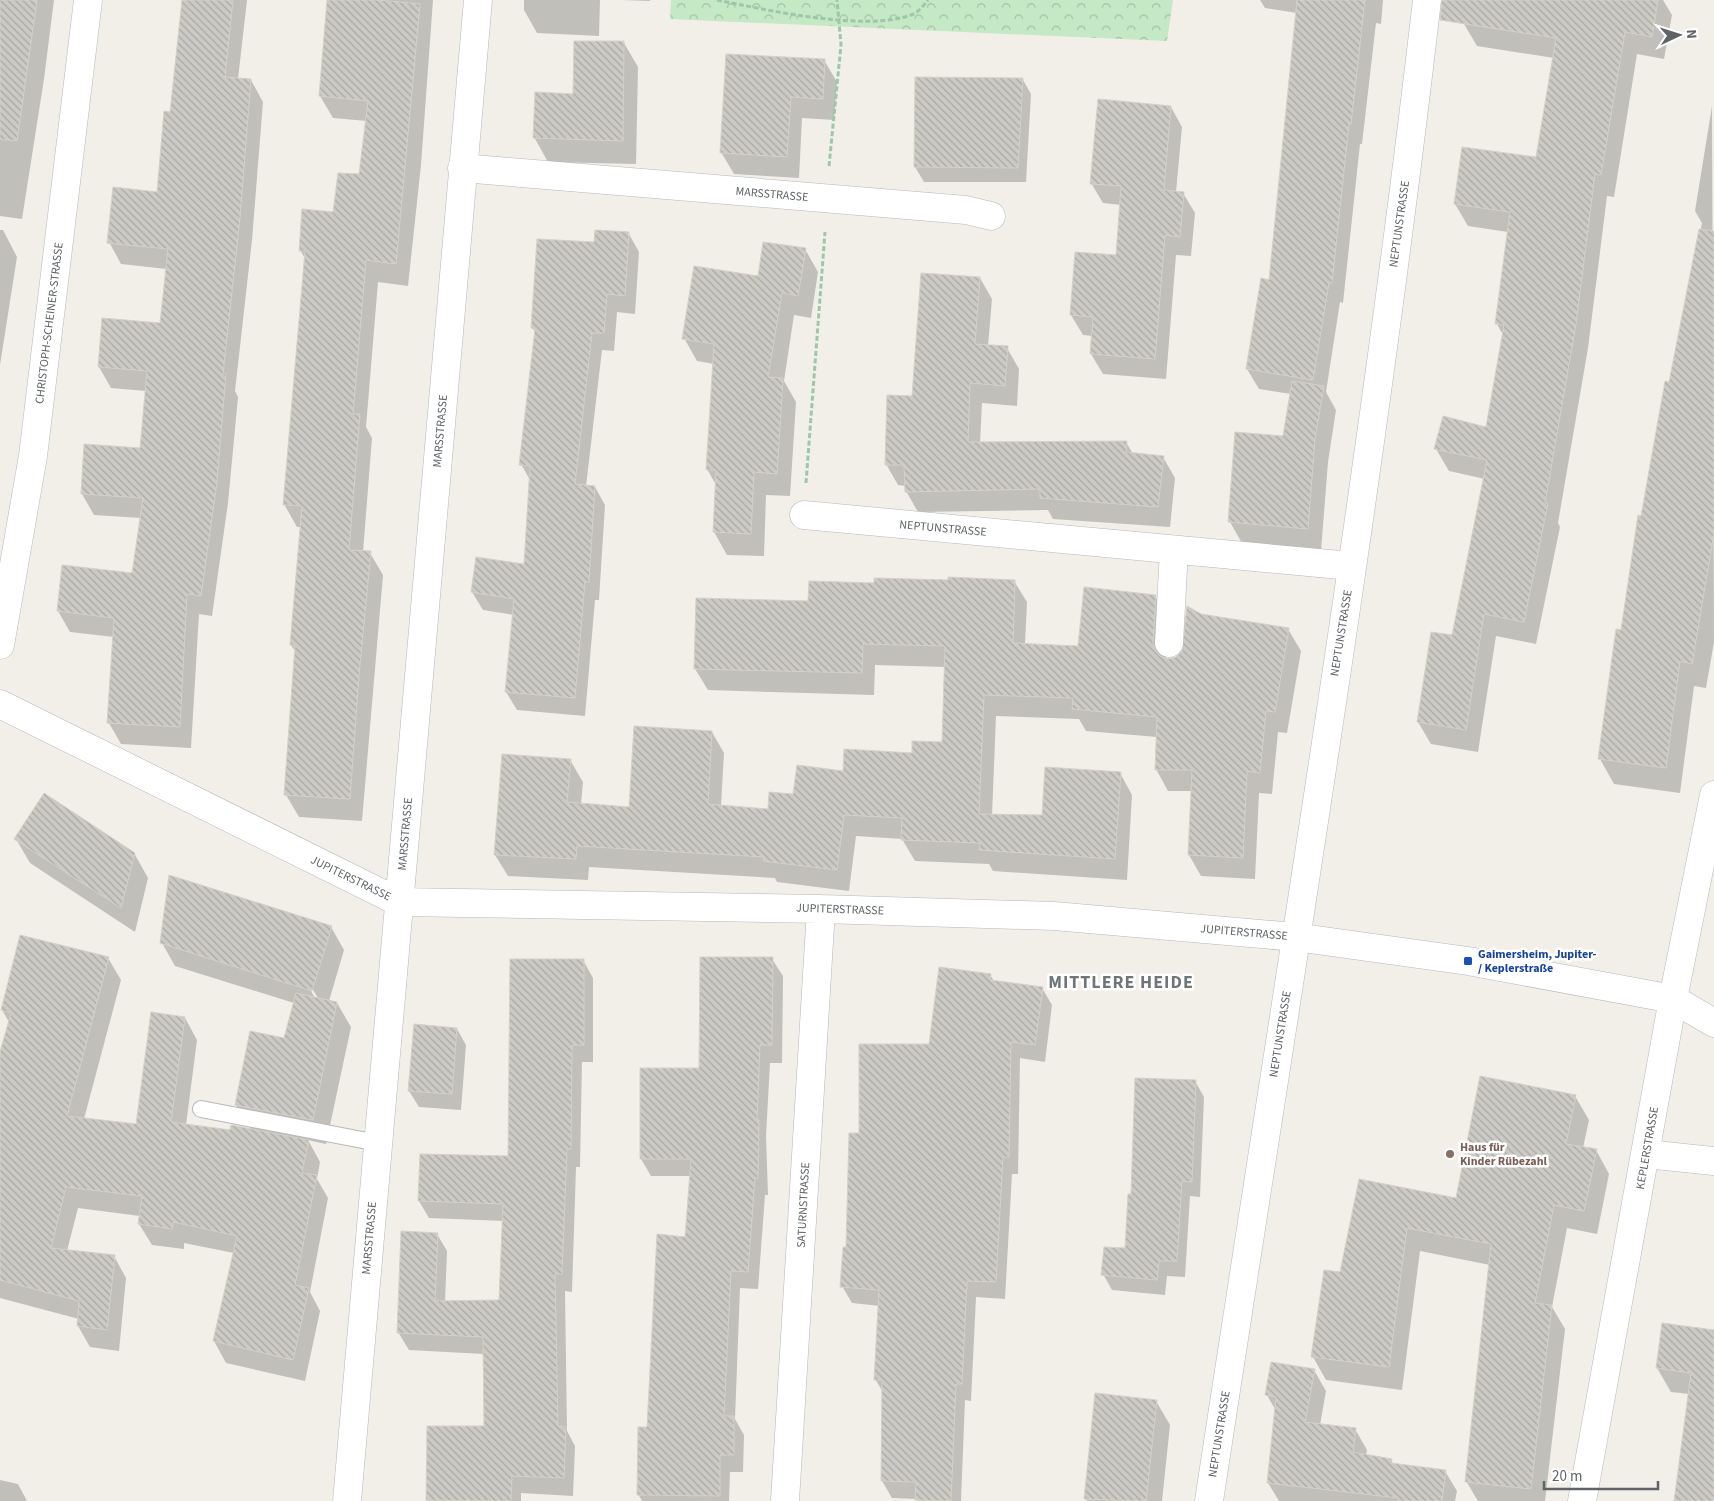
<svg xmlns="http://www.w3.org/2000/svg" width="1714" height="1501" viewBox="0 0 1714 1501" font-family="'Source Sans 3',sans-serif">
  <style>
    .park { fill: url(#park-crowns) }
    .shadow { fill: #0003; fill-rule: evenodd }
    .building { fill: url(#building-back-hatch); stroke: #d6d1c6 }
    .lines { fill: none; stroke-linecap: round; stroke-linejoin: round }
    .lane-casing { stroke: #b5b8bc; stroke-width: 18 }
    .street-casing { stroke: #b5b8bc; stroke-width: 29 }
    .path { stroke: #9cc7a9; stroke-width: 3; stroke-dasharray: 5 2.5; stroke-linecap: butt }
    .lane { stroke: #fff; stroke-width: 16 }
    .street { stroke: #fff; stroke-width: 28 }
    .transit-dot { fill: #1a4fb4; stroke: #fff; stroke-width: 2 }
    .education-dot { fill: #8d6e63; stroke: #fff; stroke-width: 2 }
    .labels { text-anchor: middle; stroke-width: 5; stroke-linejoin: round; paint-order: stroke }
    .street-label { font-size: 12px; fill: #5f6368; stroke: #fff }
    .transit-label { font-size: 12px; font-weight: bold; fill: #164399; stroke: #fff; text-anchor: start }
    .education-label { font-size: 12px; font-weight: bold; fill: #785e54; stroke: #fff; text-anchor: start }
    .district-label { font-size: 18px; font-weight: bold; letter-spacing: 1px; fill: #70757a; stroke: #fff }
  </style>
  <defs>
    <pattern id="park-crowns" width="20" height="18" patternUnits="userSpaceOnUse" patternTransform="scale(1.25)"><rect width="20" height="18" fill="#c5e8c5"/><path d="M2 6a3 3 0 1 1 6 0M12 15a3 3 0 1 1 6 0" fill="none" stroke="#a3c0a4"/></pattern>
    <pattern id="building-back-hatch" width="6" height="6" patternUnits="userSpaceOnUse" patternTransform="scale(1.25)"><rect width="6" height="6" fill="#cccac5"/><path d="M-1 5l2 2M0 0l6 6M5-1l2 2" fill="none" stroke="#a9a8a4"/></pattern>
  </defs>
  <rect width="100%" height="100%" fill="#f1efe8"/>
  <path class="park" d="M 671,0 L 1173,0 L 1167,41 L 670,19 Z"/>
  <path class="shadow" d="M 0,0 L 54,0 L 44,79 L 22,219 L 0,216 Z
    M 184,0 L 247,0 L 238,79 L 251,80 L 263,102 L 252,240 L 235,391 L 238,397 L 228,503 L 212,616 L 199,614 L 191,748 L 121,744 L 109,723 L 114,637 L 70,632 L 58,611 L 63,566 L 133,575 L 141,518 L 94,515 L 82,494 L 142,449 L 146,391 L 111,388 L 99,367 L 103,319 L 161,324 L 167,269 L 121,264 L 109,242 L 159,193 L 171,113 Z
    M 329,0 L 433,0 L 421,165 L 408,286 L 378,282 L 366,427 L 372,438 L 363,552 L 370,553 L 383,575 L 362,821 L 299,817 L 286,795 L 296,653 L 291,645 L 301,527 L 297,527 L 284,504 L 306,260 L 300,250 L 334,214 L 360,175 L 367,121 L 333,118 L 320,96 Z
    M 524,0 L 600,0 L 599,36 L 537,33 L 524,10 Z
    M 621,0 L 650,0 L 650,1 Z
    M 1260,0 L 1383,0 L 1381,24 L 1376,23 L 1362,144 L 1360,144 L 1343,303 L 1340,302 L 1326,392 L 1336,410 L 1328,462 L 1321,551 L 1243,545 L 1230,522 L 1284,438 L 1291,394 L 1259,389 L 1247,369 L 1270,281 L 1297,13 L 1265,8 Z
    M 1468,0 L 1663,0 L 1672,15 L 1664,59 L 1637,54 L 1614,197 L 1607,196 L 1588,348 L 1558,523 L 1560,527 L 1536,644 L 1496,636 L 1478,752 L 1431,744 L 1418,722 L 1453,637 L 1485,479 L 1449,471 L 1436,449 L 1487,428 L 1503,335 L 1497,324 L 1508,232 L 1468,226 L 1455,204 L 1537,158 L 1554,58 L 1477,46 L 1464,24 Z
    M 624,43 L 638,67 L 636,164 L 548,162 L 534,137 Z
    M 824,60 L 837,82 L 834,120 L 802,118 L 799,178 L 734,174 L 721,152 Z
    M 916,78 L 1023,80 L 1031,94 L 1026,182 L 924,182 L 915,167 Z
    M 1712,106 L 1714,642 L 1706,688 L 1694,686 L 1680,793 L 1614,784 L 1600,759 L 1642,518 L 1702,223 L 1695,211 Z
    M 1171,107 L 1182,127 L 1176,192 L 1183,193 L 1195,213 L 1191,256 L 1176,255 L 1166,379 L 1103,374 L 1091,354 L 1093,336 L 1083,335 L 1071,315 L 1076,253 L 1117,256 L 1121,205 L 1103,203 L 1091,183 Z
    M 0,230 L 3,230 L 17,257 L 0,365 Z
    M 629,234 L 639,252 L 635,314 L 617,312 L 614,351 L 602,350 L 586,486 L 595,487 L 605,505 L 599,600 L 595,600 L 585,716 L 517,710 L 506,692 L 514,615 L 483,610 L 472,592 L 525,565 L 530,480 L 521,464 L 536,333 L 532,328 L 595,244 Z
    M 805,249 L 818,272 L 811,318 L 794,315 L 784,381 L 796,402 L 790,496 L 766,495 L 764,556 L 727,555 L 714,532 L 716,485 L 707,469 L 714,364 L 697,361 L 684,338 L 759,277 Z
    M 980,278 L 992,299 L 988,346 L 1007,348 L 1019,369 L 1017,406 L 982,403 L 980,444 L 1126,442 L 1133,454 L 1163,457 L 1175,478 L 1170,527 L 1053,519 L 1048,510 L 918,512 L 906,491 L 906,486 L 898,485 L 886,464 L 914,397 Z
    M 1014,581 L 1027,602 L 1025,645 L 1079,647 L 1155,596 L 1168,618 L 1166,659 L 1169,660 L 1177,658 L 1184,652 L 1201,615 L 1288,629 L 1301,651 L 1287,733 L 1278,732 L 1272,794 L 1259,793 L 1255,879 L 1201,876 L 1189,855 L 1192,791 L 1168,791 L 1156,769 L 1157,737 L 1086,731 L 1079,719 L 996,716 L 992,816 L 1043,816 L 1120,773 L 1132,795 L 1127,880 L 993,871 L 989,864 L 915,861 L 902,839 L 856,836 L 849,891 L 777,882 L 775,878 L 589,867 L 588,880 L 508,876 L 495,855 L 570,760 L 583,782 L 581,804 L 630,808 L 712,732 L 724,753 L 721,806 L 769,810 L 794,795 L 844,772 L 943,744 L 946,667 L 875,665 L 874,695 L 708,690 L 695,669 L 809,602 L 875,584 Z
    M 16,839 L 134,853 L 148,878 L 135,932 L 30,863 Z
    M 331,927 L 344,950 L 329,1001 L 337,1003 L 351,1027 L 326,1144 L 308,1140 L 320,1162 L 317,1179 L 328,1198 L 310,1292 L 320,1311 L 305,1381 L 226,1363 L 214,1341 L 234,1253 L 184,1243 L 184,1249 L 152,1245 L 139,1224 L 140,1216 L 78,1208 L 67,1251 L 114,1256 L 126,1278 L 119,1351 L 90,1347 L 78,1326 L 79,1319 L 0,1298 L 0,1057 L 9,1022 L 2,1010 L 108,958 L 121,980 L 84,1119 L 137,1125 L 185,1018 L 197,1040 L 186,1125 L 231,1132 L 251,1130 L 236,1105 L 285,1040 L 294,1003 L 175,966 L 162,943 ZM 310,985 L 318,998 L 315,998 L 308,986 Z
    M 772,959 L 783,976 L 782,1063 L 770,1063 L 766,1136 L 768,1195 L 765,1195 L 758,1289 L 740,1288 L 735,1419 L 744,1435 L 743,1472 L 730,1472 L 729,1501 L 642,1501 L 638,1494 L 648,1428 L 686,1238 L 691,1176 L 651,1176 L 641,1159 Z
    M 583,960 L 593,978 L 593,1062 L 582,1062 L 580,1167 L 576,1167 L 572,1292 L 565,1291 L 567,1431 L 575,1446 L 573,1496 L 521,1493 L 521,1501 L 428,1501 L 486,1428 L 484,1354 L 409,1350 L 398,1332 L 437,1234 L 447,1251 L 445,1302 L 501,1301 L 504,1221 L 429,1218 L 419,1201 L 509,1157 Z
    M 990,975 L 994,981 L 1042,988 L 1052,1005 L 1045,1062 L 1020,1058 L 1018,1174 L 1012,1174 L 1005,1299 L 976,1297 L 971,1401 L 965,1400 L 961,1501 L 918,1501 L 916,1499 L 892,1498 L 882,1481 L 883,1392 L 875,1379 L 880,1306 L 852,1303 L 842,1286 L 860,1135 L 930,1046 Z
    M 457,1029 L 466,1045 L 461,1110 L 419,1107 L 409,1091 Z
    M 1195,1081 L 1204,1097 L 1200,1197 L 1190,1196 L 1185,1277 L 1167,1276 L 1165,1295 L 1112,1290 L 1103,1274 L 1126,1250 L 1132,1195 Z
    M 1575,1096 L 1589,1120 L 1583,1148 L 1596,1150 L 1609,1174 L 1597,1234 L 1567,1228 L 1552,1307 L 1565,1329 L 1545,1501 L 1478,1501 L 1466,1481 L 1490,1265 L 1420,1251 L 1402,1390 L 1326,1380 L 1313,1357 L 1341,1273 L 1360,1180 L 1457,1199 Z
    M 1663,1324 L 1714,1331 L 1714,1501 L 1675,1501 L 1689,1394 L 1671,1392 L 1657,1368 Z
    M 1314,1370 L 1326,1391 L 1320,1425 L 1355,1429 L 1367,1450 L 1366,1456 L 1391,1460 L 1394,1465 L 1445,1471 L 1457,1491 L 1455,1501 L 1279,1501 L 1268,1483 L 1276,1411 L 1267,1395 Z
    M 1156,1401 L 1170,1425 L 1162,1501 L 1087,1501 L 1085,1498 Z
    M 0,1480 L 18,1484 L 27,1501 L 0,1501 Z"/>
  <path class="building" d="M 0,0 L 37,0 L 17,141 L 0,139 Z
    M 182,0 L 233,0 L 225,77 L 251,79 L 240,218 L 223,374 L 226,374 L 217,482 L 201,596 L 187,594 L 180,727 L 107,723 L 114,618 L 57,611 L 62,565 L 132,573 L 143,498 L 81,494 L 84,444 L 140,448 L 147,371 L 98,367 L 102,318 L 160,323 L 168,249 L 107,243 L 113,187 L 157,192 L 164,111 L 170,112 Z
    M 327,0 L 378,0 L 420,4 L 396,264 L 366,260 L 353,414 L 360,414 L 349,550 L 371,551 L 359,675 L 350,799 L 284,795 L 295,645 L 290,645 L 302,506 L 283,505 L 305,251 L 299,251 L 302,209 L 333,212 L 338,173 L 359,174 L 368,101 L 319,96 Z
    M 1297,0 L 1365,0 L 1351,124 L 1349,124 L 1332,283 L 1329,283 L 1313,380 L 1246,369 L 1261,278 L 1269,280 Z
    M 1442,0 L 1658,0 L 1652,37 L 1625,32 L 1601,175 L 1595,174 L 1576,324 L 1545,503 L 1548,503 L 1524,622 L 1484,614 L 1466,730 L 1417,722 L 1431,632 L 1452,635 L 1487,460 L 1434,449 L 1443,416 L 1486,427 L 1504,325 L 1495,324 L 1510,212 L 1454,204 L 1462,147 L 1536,157 L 1556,38 L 1440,20 Z
    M 574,41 L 624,41 L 623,141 L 533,138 L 535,92 L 573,94 Z
    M 726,54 L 825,59 L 823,99 L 791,97 L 787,157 L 720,153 Z
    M 915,77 L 1023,78 L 1018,168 L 914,167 Z
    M 1098,99 L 1171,106 L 1164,190 L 1184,192 L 1180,237 L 1165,235 L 1155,359 L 1090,354 L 1093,317 L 1070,315 L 1075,252 L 1116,255 L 1121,186 L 1090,184 Z
    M 1699,229 L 1714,231 L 1714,533 L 1692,664 L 1680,661 L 1666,768 L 1598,759 L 1616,629 L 1621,630 L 1638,515 L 1641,516 L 1665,381 L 1669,382 Z
    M 595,230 L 629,232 L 625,296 L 607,294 L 604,333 L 592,333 L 575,484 L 595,486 L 589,582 L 585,582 L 575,698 L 505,692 L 514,599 L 471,592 L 476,557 L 524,564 L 530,466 L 519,465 L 535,329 L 531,328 L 537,239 L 594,242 Z
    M 763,242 L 806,248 L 798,296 L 782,293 L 768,377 L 783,378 L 777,474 L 754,472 L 751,534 L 713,532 L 716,470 L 706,470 L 714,344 L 682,339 L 694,266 L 758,276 Z
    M 921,273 L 980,277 L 975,344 L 1008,346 L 1005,386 L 970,383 L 968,442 L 1127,441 L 1126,452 L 1164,456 L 1158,507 L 1040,498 L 1040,489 L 905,492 L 904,465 L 885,465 L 887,395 L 912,396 Z
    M 1292,381 L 1324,386 L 1315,439 L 1308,529 L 1228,522 L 1235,432 L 1283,436 Z
    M 948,577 L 1015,580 L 1013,643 L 1078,646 L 1084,587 L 1156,595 L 1153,643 L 1155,650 L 1160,656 L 1168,659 L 1176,657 L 1182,651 L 1187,606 L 1201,614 L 1289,628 L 1275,712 L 1266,711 L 1260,773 L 1247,771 L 1243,858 L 1188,855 L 1192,770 L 1155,770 L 1157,717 L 1072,709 L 1073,698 L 984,695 L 979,814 L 1042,815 L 1045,767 L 1121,772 L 1115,859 L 979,850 L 980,843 L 901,840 L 902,818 L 844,815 L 837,870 L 763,861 L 764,857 L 577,846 L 576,859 L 494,855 L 502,754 L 571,759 L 567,802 L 629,807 L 634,726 L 712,731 L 708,804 L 768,809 L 769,792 L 793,794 L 797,765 L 843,771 L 844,749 L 912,753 L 912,741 L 942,742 L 945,646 L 863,644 L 862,673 L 694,669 L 696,598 L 808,601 L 809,581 L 874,583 L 874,578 L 948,580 Z
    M 44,793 L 135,853 L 121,908 L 14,839 Z
    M 169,875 L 332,926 L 312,991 L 160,943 Z
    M 20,935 L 109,957 L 67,1116 L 136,1124 L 151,1012 L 185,1017 L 171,1122 L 230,1130 L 231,1125 L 309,1140 L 302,1173 L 317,1175 L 295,1285 L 309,1288 L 293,1360 L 213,1341 L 237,1236 L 173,1222 L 172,1229 L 138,1224 L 142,1196 L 66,1187 L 51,1248 L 115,1255 L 107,1330 L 77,1326 L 79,1301 L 0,1280 L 0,1052 L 11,1013 L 1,1010 Z
    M 700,957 L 773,957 L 772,1045 L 760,1045 L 757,1120 L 759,1120 L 758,1178 L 755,1178 L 748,1272 L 731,1271 L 724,1416 L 734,1416 L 734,1455 L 720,1455 L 720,1496 L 637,1495 L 638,1427 L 647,1427 L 657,1234 L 685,1237 L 691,1159 L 640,1159 L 640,1068 L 699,1068 Z
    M 510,959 L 584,959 L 584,1045 L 572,1045 L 571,1149 L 567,1149 L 562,1274 L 555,1274 L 558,1426 L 566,1427 L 564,1478 L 512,1476 L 511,1501 L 426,1500 L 427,1426 L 484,1426 L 483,1337 L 397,1333 L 401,1231 L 438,1233 L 435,1301 L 499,1300 L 503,1204 L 418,1201 L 420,1154 L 508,1156 Z
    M 939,967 L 991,974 L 990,980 L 1043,987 L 1035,1045 L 1011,1042 L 1009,1157 L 1003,1157 L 996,1282 L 967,1281 L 962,1384 L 956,1384 L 951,1501 L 915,1500 L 916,1482 L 881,1481 L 882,1380 L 874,1380 L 879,1290 L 840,1287 L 843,1247 L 846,1247 L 849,1133 L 859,1133 L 859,1044 L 929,1044 Z
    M 296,993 L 337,1002 L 313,1120 L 235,1105 L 250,1031 L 284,1038 Z
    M 414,1024 L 457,1028 L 452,1094 L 408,1091 Z
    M 1480,1076 L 1576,1095 L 1566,1144 L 1597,1149 L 1584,1211 L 1554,1205 L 1535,1303 L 1552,1305 L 1531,1489 L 1465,1482 L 1491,1244 L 1407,1228 L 1389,1367 L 1311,1357 L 1324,1270 L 1340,1272 L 1359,1179 L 1456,1198 Z
    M 1135,1078 L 1196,1080 L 1192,1182 L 1182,1181 L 1177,1261 L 1159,1261 L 1157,1280 L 1101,1275 L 1104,1247 L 1125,1248 L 1128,1194 L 1131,1194 Z
    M 1662,1323 L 1714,1330 L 1714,1501 L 1674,1501 L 1691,1373 L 1656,1368 Z
    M 1271,1362 L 1315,1369 L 1305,1422 L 1356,1428 L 1353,1452 L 1392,1459 L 1391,1463 L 1446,1470 L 1442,1501 L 1398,1501 L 1399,1498 L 1267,1483 L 1276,1397 L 1265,1395 Z
    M 1095,1393 L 1157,1400 L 1146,1501 L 1084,1499 Z"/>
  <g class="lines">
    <defs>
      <path id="lane" d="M 201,1109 L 378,1143"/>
      <path id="street" d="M 462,168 L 966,210 L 991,216
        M 804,515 L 1351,566
        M 1169,643 L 1174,550
        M 0,645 L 33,456 L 88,0
        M 0,704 L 399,902 L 821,909 L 1054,916 L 1295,937 L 1468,961 L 1673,999 L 1714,1023
        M 1646,1154 L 1714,1161
        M 347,1501 L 478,0
        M 785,1501 L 821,909
        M 1209,1501 C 1285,1001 1369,502 1427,0
        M 1582,1501 L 1673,999 L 1714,795"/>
    </defs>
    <use href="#lane" class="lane-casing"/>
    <use href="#street" class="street-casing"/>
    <path class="path" d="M 717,0 C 767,10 864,32 911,15 C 918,13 924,5 928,0
      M 829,166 L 841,45 L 837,0
      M 806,483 L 825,232"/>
    <use href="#lane" class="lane"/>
    <use href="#street" class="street"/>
  </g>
  <rect class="transit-dot" x="1463" y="956" width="10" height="10" rx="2.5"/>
  <circle class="education-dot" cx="1450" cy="1154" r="5"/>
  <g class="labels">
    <g class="street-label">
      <text transform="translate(772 194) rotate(5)" y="4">MARSSTRASSE</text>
      <text transform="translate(1399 224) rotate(-82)" y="4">NEPTUNSTRASSE</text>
      <text transform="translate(49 323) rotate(-83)" y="4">CHRISTOPH-SCHEINER-STRASSE</text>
      <text transform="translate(440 431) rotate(-85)" y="4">MARSSTRASSE</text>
      <text transform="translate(943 528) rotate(5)" y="4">NEPTUNSTRASSE</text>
      <text transform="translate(1341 633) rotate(-81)" y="4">NEPTUNSTRASSE</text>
      <text transform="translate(405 834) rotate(-85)" y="4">MARSSTRASSE</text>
      <text transform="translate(351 878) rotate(26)" y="4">JUPITERSTRASSE</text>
      <text transform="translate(840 909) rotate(2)" y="4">JUPITERSTRASSE</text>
      <text transform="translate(1244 932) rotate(5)" y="4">JUPITERSTRASSE</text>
      <text transform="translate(1280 1034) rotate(-81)" y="4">NEPTUNSTRASSE</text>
      <text transform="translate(1647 1148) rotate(-80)" y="4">KEPLERSTRASSE</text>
      <text transform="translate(803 1205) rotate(-87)" y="4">SATURNSTRASSE</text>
      <text transform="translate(369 1238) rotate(-85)" y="4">MARSSTRASSE</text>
      <text transform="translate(1219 1434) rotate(-81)" y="4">NEPTUNSTRASSE</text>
    </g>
    <g class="transit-label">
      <text x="1478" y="958">Gaimersheim, Jupiter-<tspan x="1478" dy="14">/ Keplerstraße</tspan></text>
    </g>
    <g class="education-label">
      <text x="1460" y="1151">Haus für<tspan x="1460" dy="14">Kinder Rübezahl</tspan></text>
    </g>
    <g class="district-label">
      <text x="1121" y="988">MITTLERE HEIDE</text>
    </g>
  </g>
  <g transform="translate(1679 35) rotate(86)" stroke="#ffffff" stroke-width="4" paint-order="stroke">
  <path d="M0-4L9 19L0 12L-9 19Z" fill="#5f6368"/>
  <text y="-8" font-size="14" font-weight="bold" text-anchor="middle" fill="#5f6368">N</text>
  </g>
  <path d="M1544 1481v8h114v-8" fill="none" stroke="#5f6368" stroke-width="2.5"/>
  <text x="1552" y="1481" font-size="15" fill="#5f6368" stroke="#ffffff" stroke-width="4" paint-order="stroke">20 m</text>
</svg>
